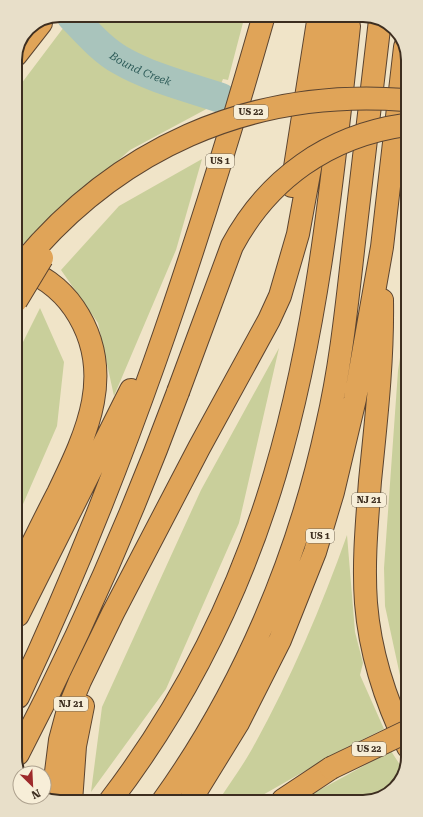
<svg xmlns="http://www.w3.org/2000/svg" width="423" height="817" viewBox="0 0 423 817" font-family="'Roboto Serif',serif">
  <style>
    .green { fill: #c9cf9b }
    .lines { fill: none; stroke-linecap: round; stroke-linejoin: round }
    .river { stroke: #a9c4bc; stroke-width: 30 }
    .motorway-casing { stroke: #5b4430; stroke-width: 24 }
    .motorway { stroke: #e0a458; stroke-width: 22 }
    .motorway-bridge-casing { stroke: #5b4430; stroke-width: 24; stroke-linecap: butt }
    .motorway-bridge { stroke: #e0a458; stroke-width: 22 }
    .labels { text-anchor: middle; stroke-width: 3; stroke-linejoin: round; paint-order: stroke }
    .shield { fill: #f7eed8; stroke: #756857; stroke-width: 1 }
    .shield-label { font-size: 9px; font-weight: bold; fill: #3d2e20 }
    .water-label { font-size: 11px; font-style: italic; fill: #2f5d5a; stroke: #f7eed8 }
    .rim { fill: none; stroke: #3d2e20; stroke-width: 2 }
  </style>
  <rect width="100%" height="100%" fill="#f0e4c8"/>
  <path class="green" d="M 73,15 L 245,15 L 228,80 L 223,79 L 212,106 L 130,150 L 16,250 L 15,92 Z
    M 202,159 L 176,250 L 114,396 L 98,323 L 61,270 L 119,206 Z
    M 40,308 L 64,362 L 57,426 L 17,518 L 16,356 Z
    M 406,317 L 408,698 L 401,680 L 385,606 L 384,568 L 398,371 Z
    M 279,348 L 239,523 L 166,689 L 91,792 L 102,707 L 201,490 Z
    M 347,535 L 355,632 L 363,663 L 360,675 L 384,729 L 347,747 L 254,800 L 219,800 C 230,783 242,767 252,749 C 290,681 321,608 347,535 Z
    M 391,751 L 404,771 L 400,782 L 380,799 L 303,799 Z"/>
  <g class="lines">
    <path class="river" id="s1" d="M 72,17 C 87,32 102,50 120,60 C 151,78 188,87 221,98"/>
    <defs>
      <path id="motorway" d="M 16,55 L 41,23
        M 292,186 L 319,15
        M 16,267 C 39,272 61,289 74,308 C 117,371 87,433 58,493 C 44,520 31,547 17,575
        M 382,300 C 383,361 376,421 370,481 C 367,522 363,562 366,603 C 370,653 386,702 408,747
        M 18,615 L 131,390
        M 18,697 C 121,479 198,247 264,15
        M 18,754 C 79,637 132,516 178,392
        M 283,800 L 331,768
        M 55,801 L 56,772 L 60,740 L 68,710 L 80,681 L 113,613 L 199,448 L 269,320 L 280,296 L 298,234 L 338,15
        M 110,801 C 184,704 240,592 275,474 C 318,329 333,176 349,26
        M 163,801 C 243,689 298,559 327,425 C 341,365 347,303 354,242 C 363,168 372,94 380,20
        M 190,801 L 238,723 L 280,640 L 315,552 L 333,492 L 355,399 L 382,247 L 405,47
        M 71,802 L 75,746 L 83,706"/>
    </defs>
    <use href="#motorway" class="motorway-casing"/>
    <use href="#motorway" class="motorway"/>
    <defs>
      <path id="motorway-bridge" d="M 16,271 C 114,149 249,88 405,100
        M 16,301 L 42,258
        M 178,392 L 232,246 C 268,179 328,136 405,125
        M 331,768 L 408,731"/>
    </defs>
    <use href="#motorway-bridge" class="motorway-bridge-casing"/>
    <use href="#motorway-bridge" class="motorway-bridge"/>
  </g>
  <g class="labels">
    <g class="shield">
      <rect x="234" y="105" width="34" height="14" rx="3"/>
      <rect x="206" y="154" width="28" height="14" rx="3"/>
      <rect x="352" y="493" width="34" height="14" rx="3"/>
      <rect x="306" y="529" width="28" height="14" rx="3"/>
      <rect x="54" y="697" width="34" height="14" rx="3"/>
      <rect x="352" y="742" width="34" height="14" rx="3"/>
    </g>
    <g class="shield-label">
      <text x="251" y="115">US 22</text>
      <text x="220" y="164">US 1</text>
      <text x="369" y="503">NJ 21</text>
      <text x="320" y="539">US 1</text>
      <text x="71" y="707">NJ 21</text>
      <text x="369" y="752">US 22</text>
    </g>
    <g class="water-label">
      <text dy="4" stroke="none"><textPath href="#s1" startOffset="87">Bound Creek</textPath></text>
    </g>
  </g>
  <path d="M0 0H423V817H0ZM60 22H363A38 38 0 0 1 401 60V757A38 38 0 0 1 363 795H60A38 38 0 0 1 22 757V60A38 38 0 0 1 60 22Z" fill="#e8dfc9" fill-rule="evenodd"/>
  <path class="rim" d="M60 22H363A38 38 0 0 1 401 60V757A38 38 0 0 1 363 795H60A38 38 0 0 1 22 757V60A38 38 0 0 1 60 22Z"/>
  <g transform="translate(32 785) rotate(156)"><circle r="19" fill="#f7eed8" stroke="#ada18e"/>
  <path d="M0-3L7 15L0 10L-7 15Z" fill="#9e2a2b"/>
  <text y="-6" font-size="11" font-weight="bold" text-anchor="middle" fill="#3d2e20">N</text>
  </g>
</svg>
